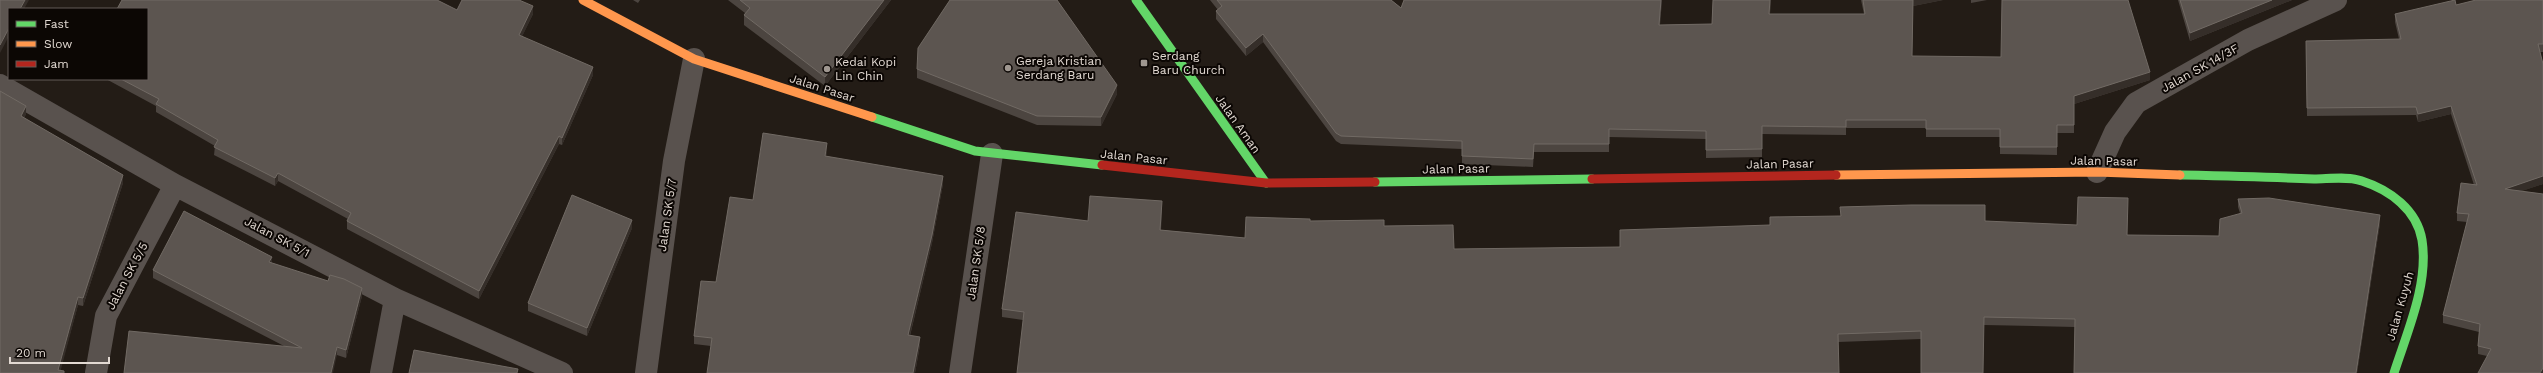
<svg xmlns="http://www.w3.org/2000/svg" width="2543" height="373" viewBox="0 0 2543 373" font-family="'Work Sans',sans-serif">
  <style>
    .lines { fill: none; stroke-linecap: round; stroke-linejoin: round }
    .street { stroke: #59524e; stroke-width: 22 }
    .fast { stroke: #63d668; stroke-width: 9 }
    .slow { stroke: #ff974d; stroke-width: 9 }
    .jam { stroke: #b3261e; stroke-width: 9 }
    .wall { fill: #4c4540 }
    .shaded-wall { fill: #352e29 }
    .building { fill: #5c5550; stroke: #716a64 }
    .poi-dot { fill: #9f9790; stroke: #0c0704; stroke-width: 1.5 }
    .labels { text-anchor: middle; stroke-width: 4; stroke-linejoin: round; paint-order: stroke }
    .poi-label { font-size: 12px; fill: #e2d9d2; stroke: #0c0704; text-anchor: start }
    .street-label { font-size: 12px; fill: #e2d9d2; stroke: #0c0704 }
  </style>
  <rect width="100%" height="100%" fill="#231c16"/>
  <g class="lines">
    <path class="street" d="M 0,85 L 175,185 L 395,299 L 562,373
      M 2097,172 L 2115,132 L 2136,103 L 2248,40 L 2336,0
      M 96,373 L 106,316 L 175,185
      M 381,373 L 395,299
      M 646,373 L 674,161 L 694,59
      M 960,373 L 992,154"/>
    <path class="fast" d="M 1136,0 L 1266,183
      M 872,117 L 975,151 L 1102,165
      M 2180,175 C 2224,176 2269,177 2314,179 C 2328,179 2349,176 2362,181 C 2390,190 2417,210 2422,240 C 2429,284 2407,332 2394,373
      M 1375,182 L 1592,179"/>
    <path class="slow" d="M 583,0 L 694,59 L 872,117
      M 1836,175 L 2097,172 L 2180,175"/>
    <path class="jam" d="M 1102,165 L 1266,183 L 1375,182
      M 1592,179 L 1836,175"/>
  </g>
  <path class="wall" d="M 633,0 L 640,0 L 638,3 Z
    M 728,0 L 891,0 L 825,86 L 744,25 L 744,15 L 745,13 Z
    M 1210,0 L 1391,0 L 1401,8 L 1404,0 L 1662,0 L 1660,25 L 1712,24 L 1713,0 L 1771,0 L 1770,14 L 1864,14 L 1861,0 L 1943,0 L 1913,6 L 1912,56 L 2150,80 L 2074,104 L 2074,133 L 2057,133 L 2057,155 L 2000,154 L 2000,137 L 1926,137 L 1926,128 L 1846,128 L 1846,135 L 1762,134 L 1762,157 L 1706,158 L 1706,139 L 1609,137 L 1609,152 L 1534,152 L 1533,167 L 1462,164 L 1462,149 L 1341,144 L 1336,141 L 1263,42 L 1246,56 L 1216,19 L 1216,11 L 1218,10 Z
    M 1971,0 L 1987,0 L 1971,3 Z
    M 2178,0 L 2292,0 L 2190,41 Z
    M 2543,0 L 2543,52 L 2540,52 L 2543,64 L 2543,184 L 2521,191 L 2543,373 L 2487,356 L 2478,354 L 2478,346 L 2479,332 L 2443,323 L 2443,315 L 2467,222 L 2457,221 L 2457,213 L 2474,185 L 2451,114 L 2418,122 L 2416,115 L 2307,116 L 2306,41 L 2399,39 L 2395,22 L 2395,14 Z
    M 457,10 L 533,14 L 522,36 L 593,75 L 562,145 L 559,144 L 479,299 L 347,229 L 347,221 L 348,219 L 278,181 L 275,186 L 214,155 L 215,146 L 156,112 L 156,106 L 106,79 L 147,79 Z
    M 917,69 L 1117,94 L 1101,126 L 1037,125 L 917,78 Z
    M 0,91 L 26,114 L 24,118 L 123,183 L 83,306 L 78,305 L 60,370 L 64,373 L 0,373 Z
    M 827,151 L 826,156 L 943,184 L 932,243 L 910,336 L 920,345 L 915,373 L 707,373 L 711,346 L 694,344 L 694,336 L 716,282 Z
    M 2238,199 L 2380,223 L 2357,373 L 2074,373 L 2075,327 L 1984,325 L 1921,339 L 1838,342 L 1023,320 L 1002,317 L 1002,309 L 1088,221 L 1162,209 L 1161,230 L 1245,238 L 1310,221 L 1384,226 L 1454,249 L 1620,247 L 1985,221 L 2127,235 L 2219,236 L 2240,213 L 2238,207 Z
    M 632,228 L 587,336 L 528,311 L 528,303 Z
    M 272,263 L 362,296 L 346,358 L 337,355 L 284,346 L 153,278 L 153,270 Z"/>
  <path class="shaded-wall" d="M 25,0 L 29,0 L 24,9 L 20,9 Z
    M 884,0 L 891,0 L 825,86 L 825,77 Z
    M 1661,0 L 1662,0 L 1659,33 L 1659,25 Z
    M 1770,0 L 1771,0 L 1769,22 L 1769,14 Z
    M 1913,0 L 1943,0 L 1913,6 Z
    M 2272,0 L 2292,0 L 2190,41 L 2190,33 Z
    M 533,6 L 533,14 L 519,43 L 519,35 Z
    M 9,28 L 9,36 L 0,53 L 0,45 Z
    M 1263,34 L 1263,42 L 1246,56 L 1246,48 Z
    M 593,67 L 593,75 L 562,145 L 562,138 Z
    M 2150,72 L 2150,80 L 2074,104 L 2074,133 L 2074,96 Z
    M 1117,85 L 1117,94 L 1101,126 L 1101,117 Z
    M 26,106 L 26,114 L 21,124 L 21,116 Z
    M 2451,106 L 2451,114 L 2418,122 L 2418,114 Z
    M 559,136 L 559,144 L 479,299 L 479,291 Z
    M 827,143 L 827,151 L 825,164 L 825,156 Z
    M 278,173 L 278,181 L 275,186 L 275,178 Z
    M 123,175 L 123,183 L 83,306 L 83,298 Z
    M 943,176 L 943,184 L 932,243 L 908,343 L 908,335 Z
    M 2543,176 L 2543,184 L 2505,197 L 2505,189 Z
    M 1162,201 L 1162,209 L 1160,238 L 1160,230 Z
    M 2380,215 L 2380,223 L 2357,373 L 2356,373 Z
    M 632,220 L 632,228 L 587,336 L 587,328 Z
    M 272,257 L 272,265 L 269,262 Z
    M 362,288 L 362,296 L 346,358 L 346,350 Z
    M 78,297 L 78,305 L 60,373 L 58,370 Z
    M 920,337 L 920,345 L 915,373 L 913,373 Z
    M 337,347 L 337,355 L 333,373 L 331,373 Z
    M 2543,368 L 2543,373 L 2540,373 Z"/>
  <path class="building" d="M 0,0 L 25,0 L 20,9 L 9,9 L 9,28 L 0,45 Z
    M 122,0 L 437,0 L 457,10 L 462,0 L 519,0 L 533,6 L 519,35 L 593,67 L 562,138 L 559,136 L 479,291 L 347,221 L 351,213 L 278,173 L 275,178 L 214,147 L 218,140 L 156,104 L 159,99 L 121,79 L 147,79 L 147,9 L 117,9 Z
    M 740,0 L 884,0 L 825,77 L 744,15 L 750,8 Z
    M 950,0 L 1057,0 L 1117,85 L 1101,117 L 1037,116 L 917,69 L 918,48 Z
    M 1217,0 L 1391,0 L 1401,8 L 1404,0 L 1661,0 L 1659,25 L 1712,24 L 1713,0 L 1770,0 L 1769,14 L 1865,14 L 1863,0 L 1913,0 L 1912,56 L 2001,57 L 2002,0 L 2128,0 L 2150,72 L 2074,96 L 2074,125 L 2057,125 L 2057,147 L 2000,147 L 2000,129 L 1926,129 L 1926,120 L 1846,120 L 1846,127 L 1762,126 L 1762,149 L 1706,150 L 1706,131 L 1609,129 L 1609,144 L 1534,144 L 1533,159 L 1462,156 L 1462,141 L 1341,136 L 1336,133 L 1263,34 L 1246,48 L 1216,11 L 1222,6 Z
    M 2180,0 L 2272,0 L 2190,33 Z
    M 2455,0 L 2456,5 L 2476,0 L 2543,0 L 2543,44 L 2538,44 L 2543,64 L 2543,176 L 2505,189 L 2543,194 L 2543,368 L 2540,373 L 2478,373 L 2491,349 L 2478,346 L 2480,324 L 2443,315 L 2469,214 L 2457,213 L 2461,183 L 2477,185 L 2451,106 L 2418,114 L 2416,107 L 2307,108 L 2306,41 L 2401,39 L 2395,14 Z
    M 0,91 L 26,106 L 21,116 L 123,175 L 83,298 L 78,297 L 58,370 L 64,371 L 64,373 L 0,373 Z
    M 763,133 L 827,143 L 825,156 L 943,176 L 932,235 L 908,335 L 920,337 L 913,373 L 707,373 L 712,338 L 694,336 L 701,281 L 716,282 L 730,197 L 753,200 Z
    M 572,195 L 632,220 L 587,328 L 528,303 Z
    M 1090,196 L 1162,201 L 1160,230 L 1245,238 L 1246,217 L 1310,219 L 1310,221 L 1384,220 L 1384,226 L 1453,225 L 1454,249 L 1620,247 L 1620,230 L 1770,225 L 1770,217 L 1841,216 L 1840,207 L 1911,205 L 1985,205 L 1985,221 L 2077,225 L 2078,197 L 2128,198 L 2127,235 L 2219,236 L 2220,219 L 2242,213 L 2238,199 L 2269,198 L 2380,215 L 2356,373 L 2074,373 L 2075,319 L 1984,317 L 1983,373 L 1921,373 L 1921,331 L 1838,334 L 1839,373 L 1017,373 L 1024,312 L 1002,309 L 1016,212 L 1088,221 Z
    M 184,211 L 272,257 L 269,262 L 328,281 L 330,275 L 344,279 L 362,288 L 346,350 L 337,347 L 331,373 L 124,373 L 129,331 L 302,348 L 153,270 Z
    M 414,350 L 518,369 L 517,373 L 409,373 Z"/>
  <g class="poi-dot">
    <rect x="1140" y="59" width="8" height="8" rx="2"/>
    <circle cx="1008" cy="68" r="4"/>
    <circle cx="827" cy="69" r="4"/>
  </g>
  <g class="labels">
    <g class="poi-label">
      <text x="1152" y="60">Serdang<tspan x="1152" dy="14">Baru Church</tspan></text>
      <text x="1016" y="65">Gereja Kristian<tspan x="1016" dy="14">Serdang Baru</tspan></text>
      <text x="835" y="66">Kedai Kopi<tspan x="835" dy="14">Lin Chin</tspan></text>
    </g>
    <g class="street-label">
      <text transform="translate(2200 68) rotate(-29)" y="4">Jalan SK 14/3F</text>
      <text transform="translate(822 88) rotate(18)" y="4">Jalan Pasar</text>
      <text transform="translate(1238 124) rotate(55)" y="4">Jalan Aman</text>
      <text transform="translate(1134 157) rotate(6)" y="4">Jalan Pasar</text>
      <text transform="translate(2104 161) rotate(1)" y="4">Jalan Pasar</text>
      <text transform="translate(1780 164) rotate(-1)" y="4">Jalan Pasar</text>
      <text transform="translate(1456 169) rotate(-1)" y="4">Jalan Pasar</text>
      <text transform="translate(667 215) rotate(-82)" y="4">Jalan SK 5/7</text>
      <text transform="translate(277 237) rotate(28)" y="4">Jalan SK 5/1</text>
      <text transform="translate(976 263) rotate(-82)" y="4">Jalan SK 5/8</text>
      <text transform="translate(127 276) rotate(-62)" y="4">Jalan SK 5/5</text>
      <text transform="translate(2400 306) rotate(-74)" y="4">Jalan Kuyuh</text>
    </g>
  </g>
  <rect x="8" y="8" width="140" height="72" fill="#0c0704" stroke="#625b56"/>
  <rect x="16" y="21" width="20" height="6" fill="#63d668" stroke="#625b56"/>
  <text x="44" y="28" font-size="12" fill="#e2d9d2">Fast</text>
  <rect x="16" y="41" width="20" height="6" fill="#ff974d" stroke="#625b56"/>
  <text x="44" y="48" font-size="12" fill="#e2d9d2">Slow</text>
  <rect x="16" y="61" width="20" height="6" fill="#b3261e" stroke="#625b56"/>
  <text x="44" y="68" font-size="12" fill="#e2d9d2">Jam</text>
  <path d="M10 357v6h99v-6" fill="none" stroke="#e2d9d2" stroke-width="2"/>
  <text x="16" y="357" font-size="12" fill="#e2d9d2" stroke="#0c0704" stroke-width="3" paint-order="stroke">20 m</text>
</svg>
